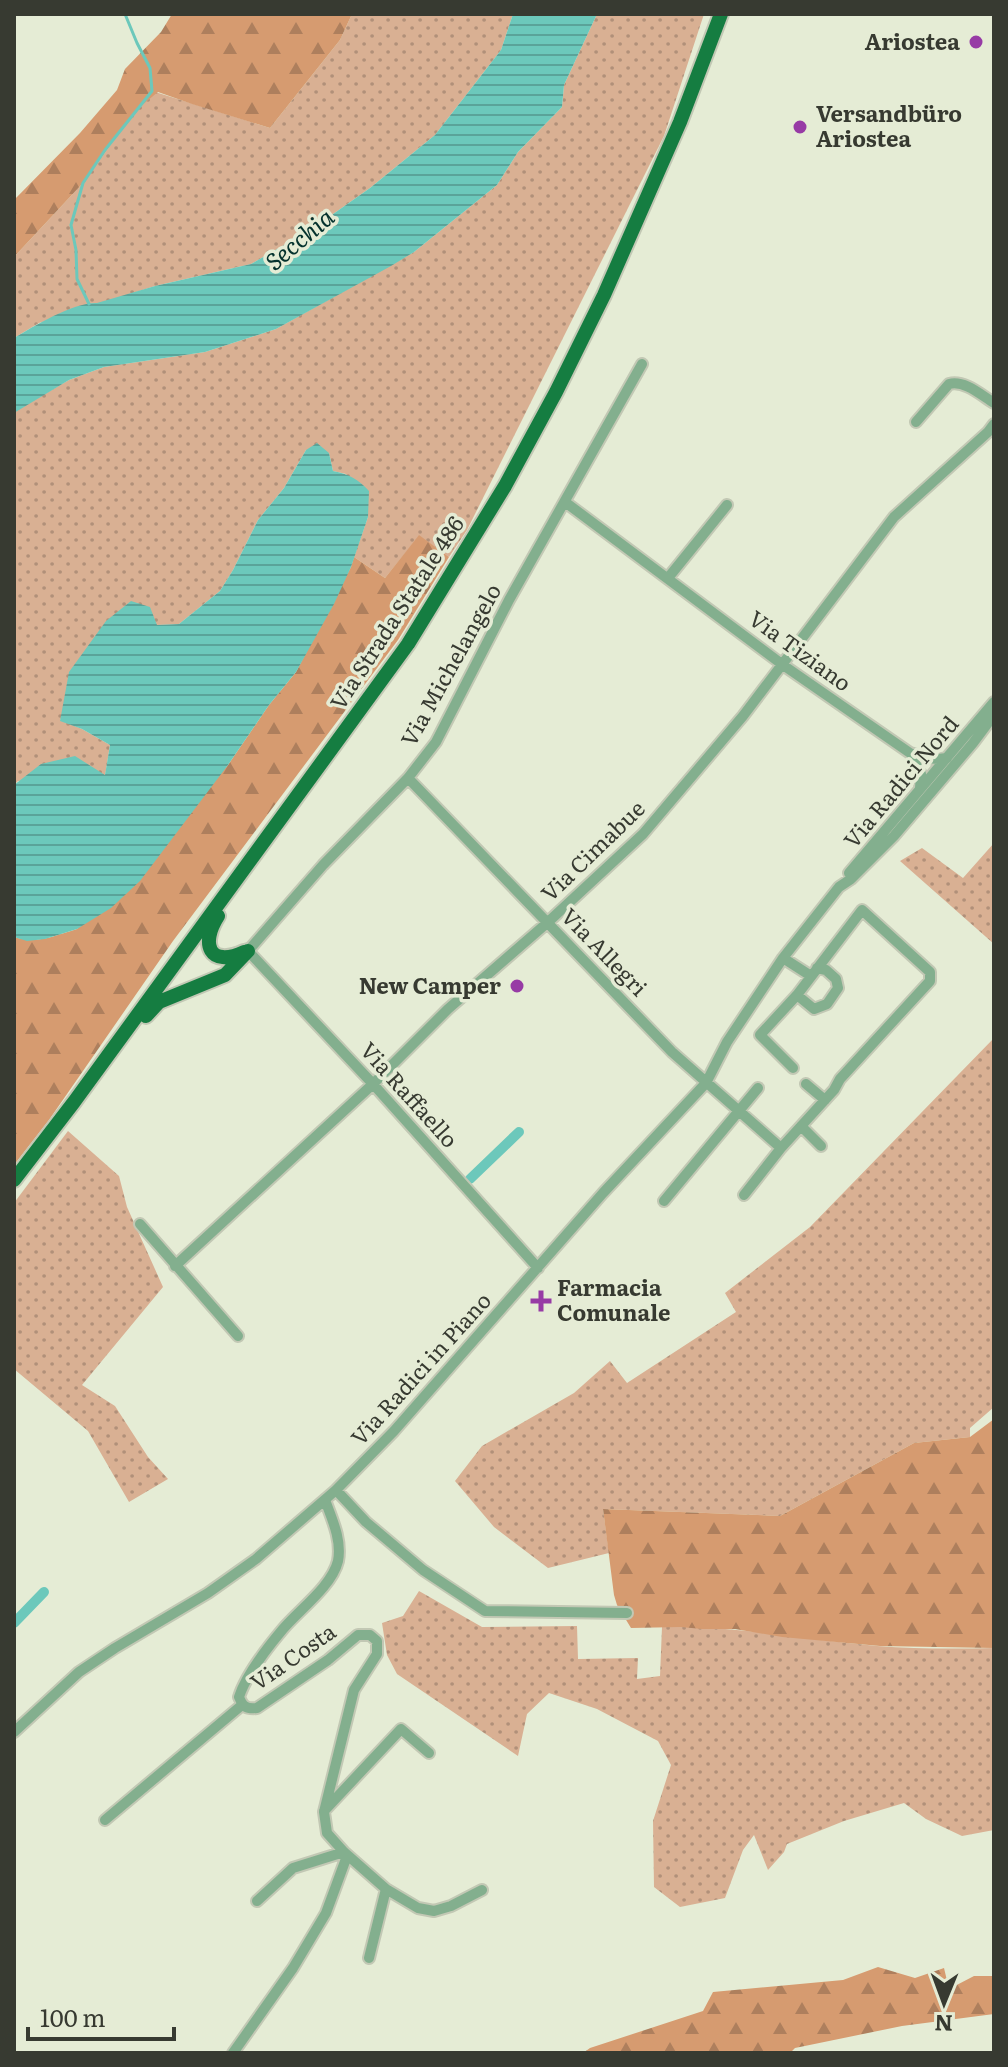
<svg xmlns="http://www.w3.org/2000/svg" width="1008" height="2067" viewBox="0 0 1008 2067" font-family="Literata,serif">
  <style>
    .grass { fill: url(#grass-dots) }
    .forest { fill: url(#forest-firs) }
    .water { fill: url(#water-rules) }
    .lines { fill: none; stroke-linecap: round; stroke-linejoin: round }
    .stream { stroke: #6cc8bb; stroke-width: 3 }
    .canal { stroke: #6cc8bb; stroke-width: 10 }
    .minor-casing { stroke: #c2c8b4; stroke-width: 14 }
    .major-casing { stroke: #c2c8b4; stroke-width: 18 }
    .minor { stroke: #83af8e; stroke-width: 10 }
    .major { stroke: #157d41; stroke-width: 14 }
    .poi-dot { fill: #973ba5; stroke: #e5ecd5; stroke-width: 3 }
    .labels { text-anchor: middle; stroke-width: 7; stroke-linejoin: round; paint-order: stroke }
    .poi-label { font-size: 22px; font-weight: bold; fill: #373a31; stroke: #e5ecd5; text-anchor: end }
    .street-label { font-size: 22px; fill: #373a31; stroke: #e5ecd5 }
    .water-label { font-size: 24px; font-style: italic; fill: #04322d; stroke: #e5ecd5 }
  </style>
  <defs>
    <pattern id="grass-dots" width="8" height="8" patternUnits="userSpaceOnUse" patternTransform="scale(2)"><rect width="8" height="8" fill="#d9b093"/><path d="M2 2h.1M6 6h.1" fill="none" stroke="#b19079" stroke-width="1.8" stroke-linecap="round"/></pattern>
    <pattern id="forest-firs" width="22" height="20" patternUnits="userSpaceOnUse" patternTransform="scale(2)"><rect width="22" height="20" fill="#d69b70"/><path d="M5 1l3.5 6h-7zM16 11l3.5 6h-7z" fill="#ae7f5d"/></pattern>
    <pattern id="water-rules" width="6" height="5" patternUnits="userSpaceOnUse" patternTransform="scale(2)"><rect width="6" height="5" fill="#6cc8bb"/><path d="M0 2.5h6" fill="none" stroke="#5aa399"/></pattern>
  </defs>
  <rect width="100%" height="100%" fill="#e5ecd5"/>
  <path class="grass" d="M 352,14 L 513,14 L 501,50 L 435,135 L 370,188 L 309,231 L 251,264 L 155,286 L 39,323 L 14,338 L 14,257 L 83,183 L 136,110 L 152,91 L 270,128 L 340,40 Z
    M 597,14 L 704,14 L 664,136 L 467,530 L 449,557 L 419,536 L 385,578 L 354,557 L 368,517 L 346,474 L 333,471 L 329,453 L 306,450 L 284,488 L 258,520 L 233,570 L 220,591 L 179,624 L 157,625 L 60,720 L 82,729 L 110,745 L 105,776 L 18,781 L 14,785 L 15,411 L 69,380 L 104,367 L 205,352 L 276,329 L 414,252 L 497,185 L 518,152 L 562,107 L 564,85 Z
    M 994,843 L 994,944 L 900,861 L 922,848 L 963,878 Z
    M 994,1038 L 994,1407 L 970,1428 L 970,1437 L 914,1443 L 780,1516 L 603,1509 L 609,1553 L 548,1568 L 494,1527 L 455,1481 L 482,1446 L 574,1393 L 610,1361 L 627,1383 L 736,1312 L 725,1293 L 810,1227 Z
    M 68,1131 L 119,1176 L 127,1207 L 163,1287 L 82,1385 L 115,1406 L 148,1457 L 168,1479 L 129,1502 L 88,1431 L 14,1369 L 14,1203 Z
    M 419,1591 L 482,1627 L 577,1626 L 578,1659 L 638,1658 L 637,1679 L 660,1676 L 662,1627 C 734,1625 805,1640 877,1646 C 916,1649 955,1649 994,1648 L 994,1830 L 962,1836 L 926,1819 L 904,1803 L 844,1821 L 787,1844 L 784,1852 L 768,1870 L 754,1835 L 743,1850 L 725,1898 L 680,1907 L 654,1887 L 653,1821 L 671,1765 L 658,1741 L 597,1709 L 549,1693 L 527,1714 L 518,1756 L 397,1674 L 387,1655 L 382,1623 L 403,1616 Z"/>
  <path class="forest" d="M 172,14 L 352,14 L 340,40 L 270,128 L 192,104 L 158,92 L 136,110 L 83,183 L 14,257 L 14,200 L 80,133 L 117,90 L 125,69 L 161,32 Z
    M 419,535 L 449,557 L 398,640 L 173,941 L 49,1120 L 14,1165 L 14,937 C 38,944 54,936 77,929 L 228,765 L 269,705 L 296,672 L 351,567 L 354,557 L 385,578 Z
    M 994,1419 L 994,1648 L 880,1646 L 782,1637 L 735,1629 L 702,1629 L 681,1627 L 631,1628 L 617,1605 L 614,1595 L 603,1509 L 780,1516 L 914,1443 L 970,1437 Z
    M 878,1967 L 915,1978 L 944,1968 L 949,1989 L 974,1976 L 994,1976 L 994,2014 L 902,2026 L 795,2048 L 790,2053 L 583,2053 L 590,2048 L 703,2011 L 713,1992 L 843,1980 Z"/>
  <path class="water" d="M 513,14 L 597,14 L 564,85 L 562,107 L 518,152 L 497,185 L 414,252 L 391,266 L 276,329 L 205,352 L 104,367 L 69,380 L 14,413 L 14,338 C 34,326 74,302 97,303 L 155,286 L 251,264 L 309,231 L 370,188 L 435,135 L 501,50 Z
    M 317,443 L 329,453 L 333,471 C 349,474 358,479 369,491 L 368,517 L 351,567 L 334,604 L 296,672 L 269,705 L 228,765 L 140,881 L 111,908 L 77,929 L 45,939 L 27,941 L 14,937 L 14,785 L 41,764 L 75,756 L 105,775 L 110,745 L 82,729 L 60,721 L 69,672 L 106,621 L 131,601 L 150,607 L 157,625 L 179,624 L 220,591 L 233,570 L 258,520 L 284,488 L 306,450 Z"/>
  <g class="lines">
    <path class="stream" d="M 89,304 L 77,279 L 76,250 L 71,225 L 83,183 L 105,150 L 152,91 L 150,68 L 137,43 L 125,14"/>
    <path class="canal" d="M 470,1179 L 519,1132
      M 14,1623 L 44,1592"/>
    <defs>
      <path id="minor" d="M 916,422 L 949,384 C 965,380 981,395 994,403
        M 565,502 L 783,665 L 910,753 C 923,756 932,761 947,758
        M 668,578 L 727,505
        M 910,753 L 921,774 L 920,788
        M 408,778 L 672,1052 L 781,1148
        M 849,873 L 994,702
        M 783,958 L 811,976
        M 797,995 L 814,1009 L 827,1004 L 838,988 L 836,979 L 826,970 L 817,968
        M 806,1084 L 825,1100
        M 801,1126 L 821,1146
        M 744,1195 L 781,1148 L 834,1090 L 840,1079 L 930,981 L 930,972 L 862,910 L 797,995 L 760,1035 L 793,1068
        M 664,1201 L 758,1088
        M 140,1224 L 238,1336
        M 175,1266 L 373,1084 L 448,1009 L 547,923 L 643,834 L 743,716 L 894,517 L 988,432 L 994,424
        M 538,1268 L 373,1084 L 248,951 L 323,865 L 408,778 L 436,742 L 509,600 L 642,364
        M 336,1490 L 366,1522 L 423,1570 L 485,1611 L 627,1613
        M 325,1500 C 332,1519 342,1540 338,1561 C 332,1586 299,1610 283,1629 C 267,1648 246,1675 239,1697 C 243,1707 246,1709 257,1708 L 328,1660 L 358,1635 L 370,1635 L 377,1641 L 377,1654 L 354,1690 L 324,1812 L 327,1833 L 344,1852 L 386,1889 L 418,1908 L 434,1911 L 451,1906 L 482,1890
        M 14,1732 L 79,1672 L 115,1648 L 208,1593 L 256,1559 L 336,1490 L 394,1431 L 603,1193 L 706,1083 L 727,1042 L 783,958 L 839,887 L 851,879 L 894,836 L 973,743 L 994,715
        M 324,1811 L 401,1729 L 429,1753
        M 105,1820 L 242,1705
        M 257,1901 L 293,1868 L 344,1852
        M 369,1958 L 386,1889
        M 233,2053 L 293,1968 L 326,1913 L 347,1856"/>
      <path id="major" d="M 218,916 C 200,944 209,968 244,952
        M 146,1016 L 159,1002 L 225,975 L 248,951
        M 14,1180 L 74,1102 L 408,644 L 505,486 L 556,392 L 604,295 L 680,122 L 721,14"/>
    </defs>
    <use href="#minor" class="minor-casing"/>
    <use href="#major" class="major-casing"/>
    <use href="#minor" class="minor"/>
    <use href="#major" class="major"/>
  </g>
  <g class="poi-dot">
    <circle cx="976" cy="42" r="8"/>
    <circle cx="800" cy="127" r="8"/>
    <circle cx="517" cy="986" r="8"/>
    <path d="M537 1289h8v8h8v8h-8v8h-8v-8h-8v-8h8z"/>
  </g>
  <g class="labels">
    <g class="poi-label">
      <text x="960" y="50">Ariostea</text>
      <text x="816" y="122" text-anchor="start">Versandbüro<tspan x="816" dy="25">Ariostea</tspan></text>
      <text x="501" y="994">New Camper</text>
      <text x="557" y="1296" text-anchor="start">Farmacia<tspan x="557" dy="25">Comunale</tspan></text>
    </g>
    <g class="street-label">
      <text transform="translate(397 613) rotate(-57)" y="8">Via Strada Statale 486</text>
      <text transform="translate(800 651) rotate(36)" y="8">Via Tiziano</text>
      <text transform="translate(451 665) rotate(-61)" y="8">Via Michelangelo</text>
      <text transform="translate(901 782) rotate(-50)" y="8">Via Radici Nord</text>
      <text transform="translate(593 851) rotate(-44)" y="8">Via Cimabue</text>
      <text transform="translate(604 952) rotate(46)" y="8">Via Allegri</text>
      <text transform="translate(409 1095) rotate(48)" y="8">Via Raffaello</text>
      <text transform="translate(421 1369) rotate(-48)" y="8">Via Radici in Piano</text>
      <text transform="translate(293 1657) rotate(-35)" y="8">Via Costa</text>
    </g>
    <g class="water-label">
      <text transform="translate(300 240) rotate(-40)" y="8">Secchia</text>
    </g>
  </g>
  <rect width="1008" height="2067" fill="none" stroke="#373a31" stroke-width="32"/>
  <g transform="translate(944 2003) rotate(181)" stroke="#e5ecd5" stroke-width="6" paint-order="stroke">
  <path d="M0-6L14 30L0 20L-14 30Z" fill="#373a31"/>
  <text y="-12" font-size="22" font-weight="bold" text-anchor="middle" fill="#373a31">N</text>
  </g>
  <path d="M28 2027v12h146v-12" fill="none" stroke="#373a31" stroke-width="4"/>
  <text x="40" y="2027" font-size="24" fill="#373a31" stroke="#e5ecd5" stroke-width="6" paint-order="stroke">100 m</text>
</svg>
